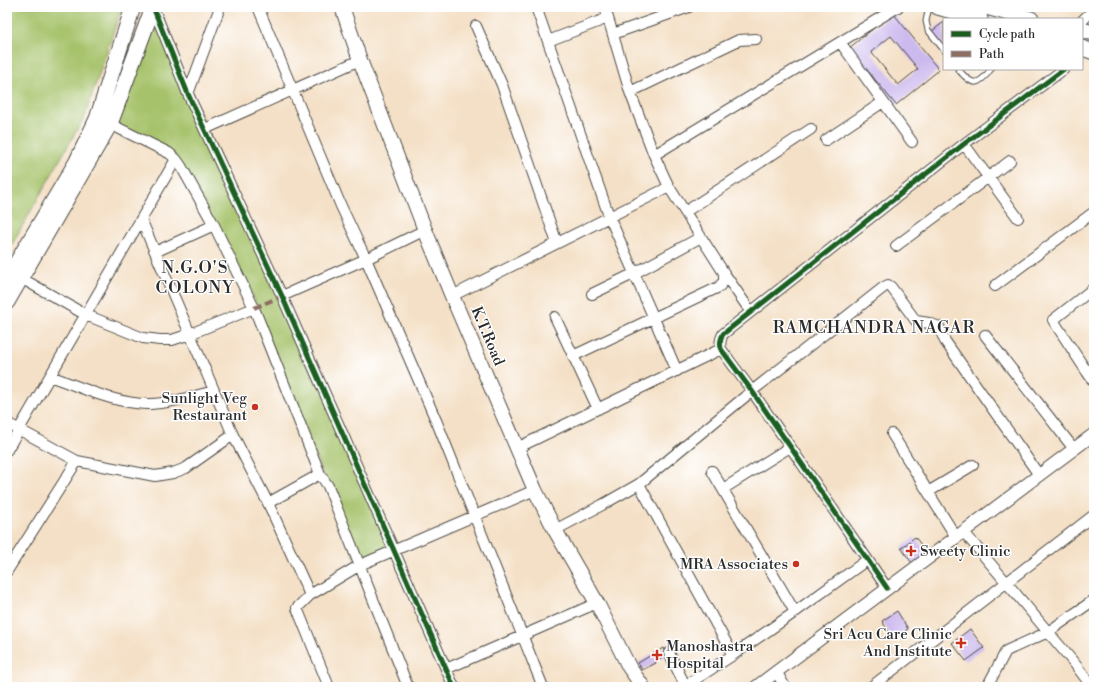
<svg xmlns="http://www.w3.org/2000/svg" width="1101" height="694" viewBox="0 0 1101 694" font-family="'Libre Bodoni',serif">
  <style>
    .green { fill: #a6c26a; stroke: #68764a }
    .building { fill: #ccb9ee; fill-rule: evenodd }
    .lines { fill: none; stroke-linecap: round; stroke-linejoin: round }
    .service-casing { stroke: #494642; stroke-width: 7 }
    .minor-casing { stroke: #494642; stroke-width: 12 }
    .tertiary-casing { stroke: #494642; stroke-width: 14 }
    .secondary-casing { stroke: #494642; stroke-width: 16 }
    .primary-casing { stroke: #494642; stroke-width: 17 }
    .service { stroke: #fff; stroke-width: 5 }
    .minor { stroke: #fff; stroke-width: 10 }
    .tertiary { stroke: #fff; stroke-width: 12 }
    .secondary { stroke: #fff; stroke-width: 14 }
    .primary { stroke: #fff; stroke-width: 15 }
    .quiet { stroke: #8d6e63; stroke-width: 4; stroke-dasharray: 8 4; stroke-linecap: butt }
    .cycleway-casing { stroke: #fff; stroke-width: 8 }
    .cycleway { stroke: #1b5e20; stroke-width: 5 }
    .poi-dot { fill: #c8321e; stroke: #fff; stroke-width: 1.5 }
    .labels { text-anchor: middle; stroke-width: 3; stroke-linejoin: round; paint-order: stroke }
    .street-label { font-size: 15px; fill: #2b2b2b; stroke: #fff }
    .poi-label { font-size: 15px; fill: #2b2b2b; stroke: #fff; text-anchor: end }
    .quarter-label { font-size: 17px; letter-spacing: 1px; fill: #2b2b2b; stroke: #fff }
  </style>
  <rect width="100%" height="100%" fill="#fff"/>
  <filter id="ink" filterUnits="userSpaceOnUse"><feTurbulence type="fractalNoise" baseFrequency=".025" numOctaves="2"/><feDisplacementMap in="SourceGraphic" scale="8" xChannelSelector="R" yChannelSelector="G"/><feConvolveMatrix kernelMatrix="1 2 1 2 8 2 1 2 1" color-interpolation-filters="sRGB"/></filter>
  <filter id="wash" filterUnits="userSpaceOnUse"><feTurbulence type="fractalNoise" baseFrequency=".012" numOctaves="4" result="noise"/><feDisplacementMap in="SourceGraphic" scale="16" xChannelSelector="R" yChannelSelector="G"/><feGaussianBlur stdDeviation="0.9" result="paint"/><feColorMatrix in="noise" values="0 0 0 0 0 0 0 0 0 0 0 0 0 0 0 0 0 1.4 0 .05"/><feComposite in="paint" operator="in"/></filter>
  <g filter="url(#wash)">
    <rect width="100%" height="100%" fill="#f4e0c6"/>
    <path class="green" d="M 7,7 L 122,7 L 85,116 L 7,253 Z
      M 153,7 L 393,551 L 358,566 L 254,299 L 176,159 L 110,124 Z"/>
    <g id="blocks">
      <path class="building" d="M 893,13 L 939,70 L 896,105 L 849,48 ZM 891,36 L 918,69 L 898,85 L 871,52 Z
        M 944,22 L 944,47 L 932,31 Z
        M 915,537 L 932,559 L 917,570 L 901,548 Z
        M 897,611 L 908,629 L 893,639 L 882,621 Z
        M 970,629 L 984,648 L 966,661 L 952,643 Z
        M 663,648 L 666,655 L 655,661 L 656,663 L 642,670 L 638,663 Z"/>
    </g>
  </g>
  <g filter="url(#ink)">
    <use href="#blocks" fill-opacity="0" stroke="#494642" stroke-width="1"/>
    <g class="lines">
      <defs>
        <path id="service" d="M 929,7 L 926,21 L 928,30 L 944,50
          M 958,69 C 972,86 978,87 991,69"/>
        <path id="minor" d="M 153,7 L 188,94 L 282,296 L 454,687
          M 258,7 L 341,206 L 366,259 L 438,425 L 543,687
          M 536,7 L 609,216 L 677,371
          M 605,7 L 608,18
          M 1082,21 L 1094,9
          M 476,26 L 502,85 L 557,243
          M 613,34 L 689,7
          M 548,41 L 608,18 L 630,92 L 654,155
          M 840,42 L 912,142
          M 630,92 L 739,40 L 756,39
          M 188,94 L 220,7
          M 110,124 L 169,153 L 176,159 L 181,166 L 214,225 L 254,308 L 320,474
          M 205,129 L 360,60
          M 826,140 L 883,102
          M 964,144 L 1018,218
          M 685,212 L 811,129
          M 141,219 L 233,435
          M 896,246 L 1010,161
          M 155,252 L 214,225
          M 724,273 L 751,312
          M 21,278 L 86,315 L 143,338 L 160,340 L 172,340 L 190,334 L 254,308
          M 995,286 L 1094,212
          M 592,294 L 635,273 L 701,237
          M 282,296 L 366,259 L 425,230
          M 452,296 L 669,187
          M 555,317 L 598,409
          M 985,335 L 1074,449
          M 573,356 L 719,287 L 724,281 L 724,273 L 669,187 L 654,155 L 898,7
          M 1094,367 L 1087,372 L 1094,382
          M 1087,372 L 1053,320 L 1094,288
          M 50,376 C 80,387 118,405 151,404 C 172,403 194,396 214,391
          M 7,423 L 77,461 L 155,476 L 173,473 L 186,468 L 233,435 L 268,503 L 310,595 L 297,608 L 329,687
          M 892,434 L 956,537
          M 517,448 L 721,349
          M 7,450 L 176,159
          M 712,471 L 795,612
          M 639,484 L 733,655 L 795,612 L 867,560
          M 723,489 L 790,447
          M 928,492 L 973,465
          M 268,503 L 320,474 L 328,486 L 408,687
          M 555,530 L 602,505 L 639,484 L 752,391 L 884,287 L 888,285 L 891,287 L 916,321 L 929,323 L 939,327 L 945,341 L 1039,475
          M 963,531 L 1075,664 L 1092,687
          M 7,571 L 77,461
          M 887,588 L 752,391 L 721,349 C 720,343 720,340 723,334 L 964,144 L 1064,69
          M 310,595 L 360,565 L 535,490
          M 669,653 L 686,687
          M 446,669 L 597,603
          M 776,671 L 785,687
          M 685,686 L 733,655
          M 871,687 L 1094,515
          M 987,687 L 1006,651 L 1048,632 L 1094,600"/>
        <path id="tertiary" d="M 756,687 L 1094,434"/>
        <path id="secondary" d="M 342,7 L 360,60 L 425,230 L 452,296 L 535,490 L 555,530 L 597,603 L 629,667 L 643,687"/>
        <path id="primary" d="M 938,7 L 980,19
          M 986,7 L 1031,19
          M 1082,30 L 1094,33
          M 1082,48 L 1094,52
          M 7,279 L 77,161 L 97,119 L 133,7
          M 7,302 L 110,124 L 153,7"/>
      </defs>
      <use href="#service" class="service-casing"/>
      <use href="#minor" class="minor-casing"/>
      <use href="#tertiary" class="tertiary-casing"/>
      <use href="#secondary" class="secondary-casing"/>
      <use href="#primary" class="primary-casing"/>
      <use href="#service" class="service"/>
      <use href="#minor" class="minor"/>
      <use href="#tertiary" class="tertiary"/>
      <use href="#secondary" class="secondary"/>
      <use href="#primary" class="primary"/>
      <path class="quiet" d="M 254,308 L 282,296"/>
      <defs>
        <path id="cycleway" d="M 153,7 L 188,94 L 282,296 L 454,687
          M 887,588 L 752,391 L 721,349 C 720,343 720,340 723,334 L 964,144 L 1064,69"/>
      </defs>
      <use href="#cycleway" class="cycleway-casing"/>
      <use href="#cycleway" class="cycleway"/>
    </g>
  </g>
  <g class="poi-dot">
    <circle cx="255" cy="407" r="4"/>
    <path d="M909 545h4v4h4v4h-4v4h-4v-4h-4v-4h4z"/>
    <circle cx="796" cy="564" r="4"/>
    <path d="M959 637h4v4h4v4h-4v4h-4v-4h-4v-4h4z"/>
    <path d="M655 649h4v4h4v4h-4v4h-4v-4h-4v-4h4z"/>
  </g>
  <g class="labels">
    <g class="street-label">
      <text transform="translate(488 336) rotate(67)" y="5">K.T.Road</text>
    </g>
    <g class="poi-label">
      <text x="247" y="403">Sunlight Veg<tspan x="247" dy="17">Restaurant</tspan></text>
      <text x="920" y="556" text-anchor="start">Sweety Clinic</text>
      <text x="788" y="569">MRA Associates</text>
      <text x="952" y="639">Sri Acu Care Clinic<tspan x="952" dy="17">And Institute</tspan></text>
      <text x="666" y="651" text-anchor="start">Manoshastra<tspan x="666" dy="17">Hospital</tspan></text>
    </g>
    <g class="quarter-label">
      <text x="195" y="273">N.G.O'S<tspan x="195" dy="20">COLONY</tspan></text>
      <text x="874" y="333">RAMCHANDRA NAGAR</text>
    </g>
  </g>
  <rect width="1101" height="694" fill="none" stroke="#fff" stroke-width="24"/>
  <rect x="943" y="18" width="140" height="52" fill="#ffffff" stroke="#aaaaaa"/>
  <rect x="951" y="31" width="20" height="6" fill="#1b5e20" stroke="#aaaaaa"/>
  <text x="979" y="38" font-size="12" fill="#2b2b2b">Cycle path</text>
  <rect x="951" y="51" width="20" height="6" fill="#8d6e63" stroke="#aaaaaa"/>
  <text x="979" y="58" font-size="12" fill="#2b2b2b">Path</text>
</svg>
